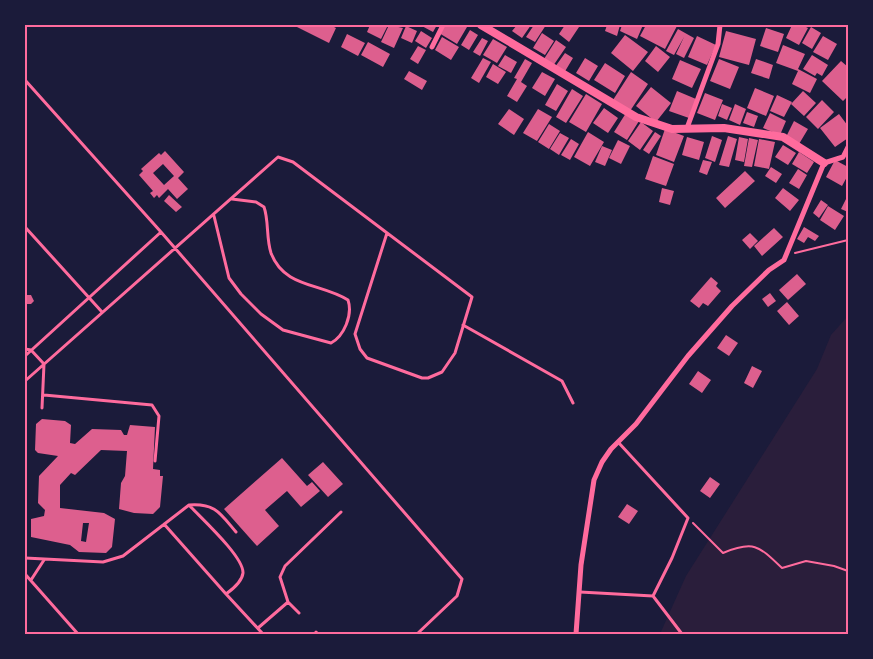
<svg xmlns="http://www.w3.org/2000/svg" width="873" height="659" viewBox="0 0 873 659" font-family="Ubuntu,sans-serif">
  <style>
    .green { fill: #2a1e3b }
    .building { fill: #dd5f8e; fill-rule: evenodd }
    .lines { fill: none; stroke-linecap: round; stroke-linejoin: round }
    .path { stroke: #ff6b9d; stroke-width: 2 }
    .service { stroke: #ff6b9d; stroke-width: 3 }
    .minor { stroke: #ff6b9d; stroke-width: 5 }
    .tertiary { stroke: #ff6b9d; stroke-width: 8 }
    .neatline { fill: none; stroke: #ff6b9d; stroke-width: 2 }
  </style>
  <rect width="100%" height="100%" fill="#1b1b3a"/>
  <path class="green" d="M 848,316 L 848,634 L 660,634 L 686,576 L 817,369 L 831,335 Z"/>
  <path class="building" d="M 293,25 L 330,25 L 336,28 L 329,43 Z
    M 370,25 L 388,25 L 381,39 L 367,32 Z
    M 389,25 L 403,28 L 394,48 L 381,42 Z
    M 420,25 L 437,25 L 433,32 Z
    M 444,25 L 463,25 L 467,27 L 457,44 L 439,33 Z
    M 517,25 L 531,25 L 522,38 L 512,31 Z
    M 534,25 L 546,25 L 535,42 L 526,37 Z
    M 565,25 L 575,25 L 579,27 L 569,42 L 559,34 Z
    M 607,25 L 620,25 L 617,36 L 605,31 Z
    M 622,25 L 643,25 L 637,39 L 620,31 Z
    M 646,25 L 676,25 L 677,26 L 665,49 L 640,36 Z
    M 792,25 L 802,25 L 808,28 L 799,45 L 786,38 Z
    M 406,26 L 417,31 L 412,43 L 401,38 Z
    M 811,27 L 821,33 L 812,49 L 802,43 Z
    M 766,28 L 784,34 L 778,52 L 760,46 Z
    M 678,29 L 694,38 L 684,58 L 676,54 L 684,37 L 674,55 L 666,51 Z
    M 470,30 L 478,35 L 469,50 L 461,45 Z
    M 421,31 L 432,38 L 426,48 L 415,41 Z
    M 726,31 L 756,39 L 749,65 L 719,57 Z
    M 542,33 L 554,41 L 545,55 L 533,48 Z
    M 347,34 L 365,43 L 358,56 L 341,47 Z
    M 625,35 L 648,52 L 633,71 L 611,53 Z
    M 697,36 L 716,45 L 707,65 L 688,57 Z
    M 823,36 L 837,44 L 828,60 L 813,52 Z
    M 442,37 L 459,47 L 451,60 L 435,50 Z
    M 482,38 L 488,41 L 480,56 L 473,52 Z
    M 493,39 L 507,47 L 497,63 L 483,55 Z
    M 556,40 L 566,47 L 553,66 L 544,59 Z
    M 368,42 L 390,54 L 383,67 L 361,55 Z
    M 783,45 L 805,54 L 798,69 L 817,79 L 810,93 L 792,84 L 798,71 L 776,63 Z
    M 418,46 L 426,50 L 418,64 L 410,59 Z
    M 656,46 L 670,57 L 658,72 L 645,61 Z
    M 565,53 L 573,58 L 564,73 L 555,67 Z
    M 505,55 L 517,62 L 511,73 L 498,66 Z
    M 812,55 L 828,65 L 822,76 L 817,73 L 815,76 L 803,69 Z
    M 483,58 L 491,62 L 479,83 L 471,78 Z
    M 585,58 L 598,66 L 589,81 L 576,73 Z
    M 525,59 L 532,63 L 521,82 L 527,86 L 517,102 L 507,96 L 517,79 L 514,78 Z
    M 719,59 L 739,67 L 730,89 L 710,81 Z
    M 756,59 L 773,65 L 769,79 L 751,73 Z
    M 680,60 L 701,69 L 692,88 L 672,79 Z
    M 841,61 L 848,67 L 848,96 L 843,101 L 822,81 Z
    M 605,63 L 625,76 L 615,93 L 594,80 Z
    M 493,64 L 506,72 L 498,84 L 486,77 Z
    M 409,71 L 427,81 L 422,90 L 404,79 Z
    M 542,72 L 555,79 L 545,96 L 532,88 Z
    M 631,72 L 648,84 L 630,111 L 613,100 Z
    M 557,84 L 568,91 L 556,111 L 545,105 Z
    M 651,87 L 671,103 L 656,122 L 636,106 Z
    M 755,88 L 774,96 L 766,116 L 747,108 Z
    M 572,89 L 583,96 L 566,123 L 556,117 Z
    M 677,91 L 696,99 L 689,118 L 669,111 Z
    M 803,91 L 816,103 L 804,116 L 791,104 Z
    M 705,93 L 723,100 L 715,120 L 697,113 Z
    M 586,94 L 602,104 L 586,132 L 569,122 Z
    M 777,95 L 792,102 L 784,117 L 770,111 Z
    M 822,100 L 834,112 L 818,129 L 806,117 Z
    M 722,104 L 732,108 L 727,120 L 718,116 Z
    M 735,104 L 746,109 L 740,125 L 729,120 Z
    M 604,108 L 618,118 L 608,133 L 593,123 Z
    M 509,109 L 524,119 L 514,135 L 498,124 Z
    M 538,109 L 552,117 L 537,141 L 523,133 Z
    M 747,112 L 758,116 L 754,127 L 743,123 Z
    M 626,113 L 639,121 L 627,140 L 614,132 Z
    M 770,113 L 786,121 L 780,135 L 763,128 Z
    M 839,114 L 848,126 L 848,138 L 835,147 L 820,128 Z
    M 794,121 L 808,129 L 799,144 L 786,137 Z
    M 641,122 L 653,131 L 640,150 L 628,141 Z
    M 549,124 L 560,131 L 549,149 L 538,142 Z
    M 665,129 L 684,136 L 674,162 L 656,155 Z
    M 588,132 L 604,142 L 590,166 L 574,157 Z
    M 655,132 L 661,136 L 649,154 L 643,150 Z
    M 560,133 L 569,138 L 559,155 L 550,149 Z
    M 712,136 L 722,140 L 715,162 L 705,158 Z
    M 728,136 L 737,139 L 729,167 L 719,165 Z
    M 687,137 L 704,142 L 699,160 L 682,155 Z
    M 739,137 L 748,139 L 744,162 L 735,160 Z
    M 749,138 L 758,140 L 752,167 L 744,166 Z
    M 571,139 L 579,144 L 570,160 L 561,155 Z
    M 759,139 L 775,142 L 769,169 L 754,166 Z
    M 618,140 L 630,146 L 621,164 L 609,158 Z
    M 783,145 L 796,153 L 788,165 L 775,157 Z
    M 602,146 L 612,150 L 605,166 L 595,162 Z
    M 165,151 L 184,172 L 178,178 L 188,189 L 177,199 L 168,189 L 159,198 L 157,195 L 154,198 L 150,193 L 153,191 L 139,175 L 143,171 L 141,169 L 159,153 L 161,155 ZM 163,164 L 174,176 L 164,185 L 153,173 Z
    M 799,152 L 814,162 L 807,173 L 792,164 Z
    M 653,156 L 674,164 L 666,186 L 645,179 Z
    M 703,160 L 712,162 L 707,175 L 699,172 Z
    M 835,160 L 848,167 L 848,175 L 842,186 L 826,177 Z
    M 771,167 L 782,174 L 776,183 L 765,176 Z
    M 798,169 L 807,175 L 799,189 L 789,183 Z
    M 745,171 L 755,181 L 725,208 L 716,198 Z
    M 662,188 L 674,191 L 670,205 L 659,202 Z
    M 783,188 L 799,200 L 790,211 L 775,198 Z
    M 169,195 L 182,207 L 176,212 L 164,201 Z
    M 848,195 L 848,212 L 841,209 Z
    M 821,200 L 828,205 L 819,218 L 813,213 Z
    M 828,206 L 844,216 L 835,230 L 820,220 Z
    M 804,227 L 819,236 L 815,241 L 808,237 L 804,243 L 797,239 Z
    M 774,228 L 783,237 L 762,256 L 754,246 Z
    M 750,233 L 758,241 L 750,249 L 742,240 Z
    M 797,274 L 806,284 L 788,300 L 779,290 Z
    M 711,277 L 718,283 L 716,286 L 721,291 L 708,306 L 703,303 L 699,308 L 690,301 Z
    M 770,293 L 776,301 L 768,307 L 762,299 Z
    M 25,295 L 31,295 L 34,301 L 31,304 L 25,304 Z
    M 787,302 L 799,316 L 789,325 L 777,311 Z
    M 726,335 L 738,343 L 729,356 L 717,348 Z
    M 752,366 L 762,371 L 753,388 L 744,383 Z
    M 698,371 L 711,380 L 702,393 L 689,384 Z
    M 42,419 L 65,421 L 71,425 L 70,443 L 75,444 L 92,429 L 121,430 L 124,435 L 127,435 L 130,425 L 155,427 L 153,469 L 160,470 L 160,476 L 163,476 L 160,507 L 153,514 L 134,513 L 119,509 L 121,483 L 125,476 L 127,451 L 101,450 L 75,475 L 71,473 L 60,485 L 60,508 L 104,513 L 115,519 L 112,547 L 106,553 L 79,552 L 70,545 L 31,537 L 31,519 L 44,516 L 45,510 L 38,503 L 39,476 L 58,456 L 38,453 L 35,450 L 36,424 ZM 83,523 L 89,523 L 86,542 L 81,541 Z
    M 282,458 L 307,486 L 312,482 L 320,491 L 301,507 L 287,491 L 265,510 L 279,526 L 257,546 L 224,509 Z
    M 323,462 L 343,484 L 328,497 L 308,475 Z
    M 710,477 L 720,484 L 710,498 L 700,491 Z
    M 627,504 L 638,511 L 629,524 L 618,517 Z"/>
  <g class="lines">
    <path class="path" d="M 795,253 L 848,240
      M 693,523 L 723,553 C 754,540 759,546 782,568 L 806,561 L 834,566 L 848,571"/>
    <path class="service" d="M 25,80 L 161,232 L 462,579 L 457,596 L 417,634
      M 214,216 L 229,278 L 241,294 L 261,314 L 283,330 L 331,343 C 344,336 353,315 348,300 C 321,283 284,288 271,253 C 266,238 269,221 264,207 L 256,202 L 232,199
      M 25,227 L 102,312
      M 463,325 L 562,381 L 573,403
      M 25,349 L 31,350 L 44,364 L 42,408
      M 25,356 L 161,232
      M 25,381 L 278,157 L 293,162 L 472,297 L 455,353 L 442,372 L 428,378 L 422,378 L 367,358 L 360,349 L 355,334 L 387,233
      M 44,395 L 152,405 L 159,416 L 155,461
      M 164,524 L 226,594 C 233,589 242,582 243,573 C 244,557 201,518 189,505
      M 25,558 L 103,562 L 123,556 L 189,505 C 215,503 220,513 236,532
      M 25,574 L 78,634
      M 31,580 L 44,560
      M 580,592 L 653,596 L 672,558 L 688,518 L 618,442
      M 226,594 L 263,634
      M 653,596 L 682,634
      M 288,602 L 299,613
      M 258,628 L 288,602 L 280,577 L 285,566 L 341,512
      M 316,632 L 318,634"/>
    <path class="minor" d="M 432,47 L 443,25
      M 687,128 L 718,44 L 720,25
      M 576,634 L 581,565 L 594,480 L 602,462 L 611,449 L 636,424 L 688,356 L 732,306 L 769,270 L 784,260 L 824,163 L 843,157 L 848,147"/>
    <path class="tertiary" d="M 481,25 L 636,117 L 672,129 L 724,128 L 783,137 L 824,163"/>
  </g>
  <rect width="873" height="659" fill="none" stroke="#1b1b3a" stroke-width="52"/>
  <rect x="26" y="26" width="821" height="607" class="neatline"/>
</svg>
